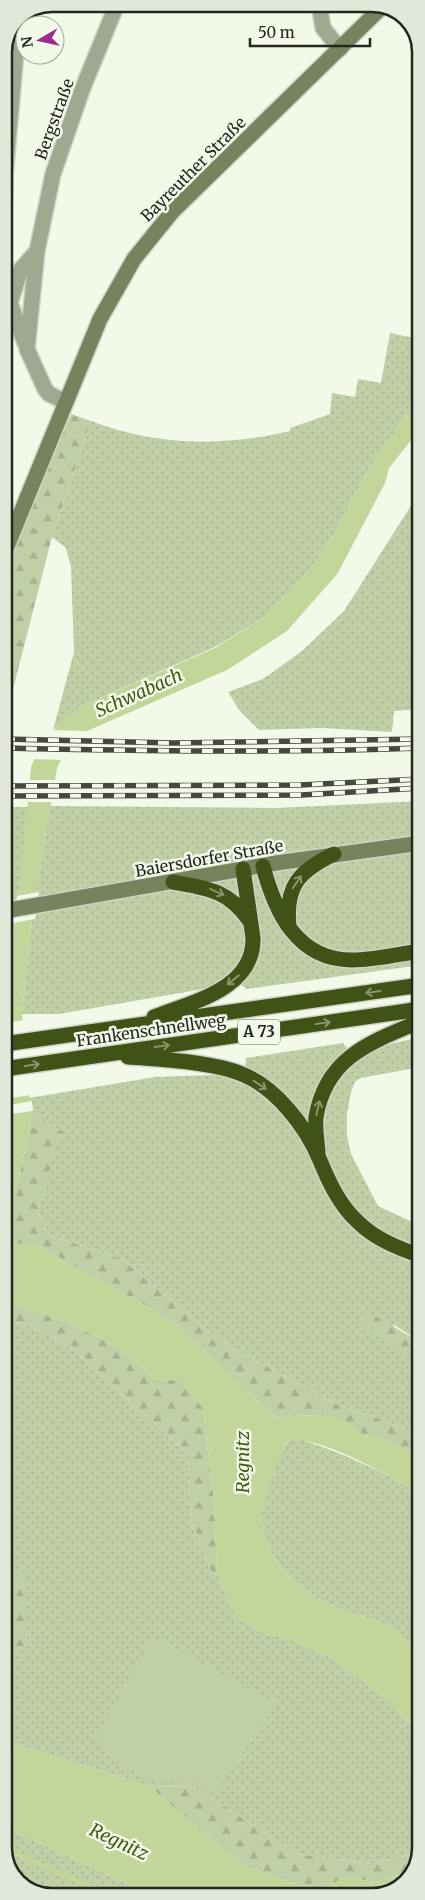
<svg xmlns="http://www.w3.org/2000/svg" width="425" height="1900" viewBox="0 0 425 1900" font-family="Merriweather,serif">
  <style>
    .green { fill: url(#green-dots) }
    .forest { fill: url(#forest-firs) }
    .pitch { fill: #c1cfa7 }
    .water { fill: #c1d698 }
    .pier { fill: #f3f9e9 }
    .lines { fill: none; stroke-linecap: round; stroke-linejoin: round }
    .stream { stroke: #c1d698; stroke-width: 5 }
    .street-casing { stroke: #ced3c5; stroke-width: 18 }
    .secondary-casing { stroke: #ced3c5; stroke-width: 18 }
    .highway-casing { stroke: #ced3c5; stroke-width: 18 }
    .street { stroke: #9fa98f; stroke-width: 15 }
    .secondary { stroke: #76835d; stroke-width: 15 }
    .highway { stroke: #415216; stroke-width: 15 }
    .rail-casing { stroke: #454740; stroke-width: 5.5 }
    .rail { stroke: #f3f9e9; stroke-width: 4; stroke-dasharray: 11; stroke-linecap: butt }
    .oneway { stroke: #88956a }
    .labels { text-anchor: middle; stroke-width: 5; stroke-linejoin: round; paint-order: stroke }
    .shield { fill: #f3f9e9; stroke: #62655c; stroke-width: 1 }
    .shield-label { font-size: 15px; font-weight: bold; fill: #242620 }
    .street-label { font-size: 16px; fill: #242620; stroke: #f3f9e9 }
    .water-label { font-size: 18px; font-style: italic; fill: #465815; stroke: #f3f9e9 }
    .rim { fill: none; stroke: #242620; stroke-width: 2.5 }
  </style>
  <defs>
    <pattern id="green-dots" width="8" height="8" patternUnits="userSpaceOnUse" patternTransform="scale(1.25)"><rect width="8" height="8" fill="#c1cfa7"/><path d="M2 2h.1M6 6h.1" fill="none" stroke="#a6b28f" stroke-width="1.8" stroke-linecap="round"/></pattern>
    <pattern id="forest-firs" width="22" height="20" patternUnits="userSpaceOnUse" patternTransform="scale(1.25)"><rect width="22" height="20" fill="#c1cfa7"/><path d="M5 1l3.5 6h-7zM16 11l3.5 6h-7z" fill="#a6b28f"/></pattern>
  </defs>
  <rect width="100%" height="100%" fill="#f3f9e9"/>
  <path class="green" d="M 418,319 L 420,319 L 421,398 L 400,424 L 369,469 L 331,539 L 311,569 L 263,618 L 215,647 L 80,707 L 53,730 L 74,652 L 71,567 L 66,548 L 52,537 L 91,421 C 157,446 222,447 290,431 L 290,428 L 330,414 L 332,393 L 355,397 L 358,379 L 381,383 L 390,333 L 414,338 Z
    M 421,428 L 421,709 L 394,711 L 392,732 L 322,728 L 259,730 L 239,710 L 228,692 L 263,679 L 302,651 L 344,611 L 419,493 L 415,434 Z
    M 421,801 L 421,965 L 247,989 L 238,983 L 59,1014 L 22,1014 L 32,920 L 50,806 L 277,808 Z
    M 4,807 L 28,807 L 20,890 L 4,988 Z
    M 421,1037 L 421,1067 L 361,1078 L 355,1082 L 351,1092 L 347,1114 L 347,1136 L 351,1154 L 378,1206 L 421,1226 L 421,1343 L 393,1324 L 406,1353 L 421,1365 L 421,1437 L 388,1422 L 338,1405 L 222,1342 L 122,1259 L 49,1235 L 38,1212 L 59,1131 L 48,1124 L 38,1112 L 31,1112 L 29,1098 L 155,1077 L 212,1075 L 245,1067 L 246,1058 L 343,1043 L 354,1057 L 372,1048 Z
    M 4,1320 L 27,1324 L 70,1347 L 183,1450 L 188,1457 L 191,1520 L 212,1574 L 217,1572 L 235,1616 L 265,1634 L 288,1638 L 332,1658 L 388,1699 L 421,1735 L 420,1852 L 372,1864 L 298,1854 L 194,1787 L 149,1786 L 5,1741 L 5,1653 L 27,1644 L 24,1574 L 4,1565 Z
    M 297,1438 C 341,1452 382,1471 421,1494 L 421,1660 C 414,1650 404,1636 393,1629 C 376,1618 348,1614 329,1604 C 295,1588 263,1557 262,1518 C 261,1495 277,1458 289,1439 Z
    M 5,1827 L 154,1896 L 46,1896 L 20,1884 L 5,1857 Z"/>
  <path class="forest" d="M 71,414 L 91,421 L 52,537 L 4,724 L 4,505 L 26,520 Z
    M 38,1111 L 48,1124 L 66,1133 L 57,1144 L 38,1212 L 49,1235 L 122,1259 L 222,1342 L 338,1405 L 388,1422 L 421,1437 L 421,1461 L 412,1453 L 377,1437 L 364,1435 L 343,1421 L 328,1416 L 293,1415 L 275,1418 L 179,1327 L 155,1311 L 38,1246 L 4,1242 L 4,1212 L 15,1193 L 29,1134 L 31,1112 Z
    M 4,1302 C 47,1313 128,1342 153,1379 L 181,1380 L 203,1408 L 214,1501 L 217,1572 L 212,1574 L 191,1520 L 188,1457 L 183,1450 L 70,1347 L 27,1324 L 4,1320 Z
    M 367,1311 L 421,1343 L 421,1365 L 361,1326 Z
    M 4,1565 L 25,1574 L 27,1644 L 5,1653 Z
    M 149,1786 L 194,1787 L 298,1854 L 372,1864 L 420,1852 L 413,1871 L 375,1882 L 346,1877 L 316,1891 L 242,1865 Z"/>
  <path class="pitch" d="M 153,1636 L 276,1703 L 215,1794 L 195,1783 L 153,1782 L 126,1768 L 96,1737 Z"/>
  <path class="water" d="M 421,398 L 421,428 L 389,468 L 385,483 L 338,573 L 287,631 L 227,670 L 87,731 L 66,750 L 57,768 L 46,832 L 32,920 L 22,1014 L 31,1112 L 29,1134 L 15,1193 L 4,1212 L 4,988 L 20,890 L 31,767 L 40,746 L 66,717 L 80,707 L 215,648 L 263,618 L 311,569 L 331,539 L 369,469 L 400,424 Z
    M 4,1242 L 38,1246 L 155,1311 L 179,1327 L 275,1418 L 293,1415 L 328,1416 L 343,1421 L 364,1435 L 377,1437 L 412,1453 L 421,1461 L 421,1494 C 391,1477 323,1437 289,1439 C 280,1452 276,1465 271,1481 C 267,1492 261,1505 262,1518 C 263,1557 295,1588 329,1604 C 348,1614 376,1618 393,1629 C 404,1636 414,1650 421,1660 L 421,1735 L 388,1699 L 332,1658 L 288,1638 L 265,1634 L 235,1616 L 217,1572 L 214,1501 L 203,1408 L 181,1380 L 153,1379 C 128,1342 47,1313 4,1302 Z
    M 5,1741 L 149,1786 L 242,1865 L 316,1891 L 346,1877 L 375,1882 L 413,1871 L 409,1879 L 382,1895 L 154,1896 L 5,1827 Z"/>
  <path class="pier" d="M 50,730 L 87,731 L 92,731 L 68,751 L 64,760 L 31,759 L 38,744 Z
    M 27,780 L 58,780 L 54,802 L 26,802 Z
    M 39,892 L 35,919 L 13,923 L 17,896 Z
    M 25,1020 L 31,1095 L 4,1099 L 4,1023 Z
    M 32,1101 L 33,1111 L 4,1115 L 4,1106 Z"/>
  <g class="lines">
    <path class="stream" d="M 5,1849 L 111,1896"/>
    <defs>
      <path id="street" d="M 319,4 L 323,28 L 340,49
        M 4,214 L 5,176 L 19,18
        M 25,343 L 10,303 L 21,269 L 37,251
        M 66,402 L 49,394 L 45,389 L 27,349 L 37,251 L 53,174 L 82,90 L 117,4"/>
      <path id="secondary" d="M 4,554 L 100,319 L 134,259 L 172,212 L 383,6
        M 4,911 L 276,863 L 421,843"/>
      <path id="highway" d="M 263,866 C 275,912 297,960 352,960 C 375,960 398,954 421,951
        M 173,882 C 207,888 228,890 249,920
        M 289,926 C 285,886 299,871 334,854
        M 154,1017 C 192,1002 254,989 253,938 L 243,869
        M 4,1044 L 421,985
        M 128,1057 C 160,1059 216,1062 244,1075 C 276,1088 306,1127 319,1158 C 328,1180 339,1205 358,1222 C 375,1239 398,1248 421,1256
        M 4,1069 L 421,1009
        M 318,1152 C 317,1141 315,1128 316,1117 C 326,1057 371,1042 421,1021"/>
    </defs>
    <use href="#street" class="street-casing"/>
    <use href="#secondary" class="secondary-casing"/>
    <use href="#highway" class="highway-casing"/>
    <use href="#street" class="street"/>
    <use href="#secondary" class="secondary"/>
    <use href="#highway" class="highway"/>
    <defs>
      <path id="rail" d="M 4,739 L 173,743 L 421,739
        M 4,748 C 143,751 282,753 421,748
        M 4,786 L 300,785 L 421,779
        M 4,796 L 301,795 L 421,788"/>
    </defs>
    <use href="#rail" class="rail-casing"/>
    <use href="#rail" class="rail"/>
  </g>
  <defs><path id="oneway-shaft" d="M-6 0H5M1.5-3L5.5 0L1.5 3" fill="none" stroke-width="1.6" stroke-linecap="round" stroke-linejoin="round" transform="scale(1.25)"/></defs>
  <g class="oneway">
    <use href="#oneway-shaft" transform="translate(297 882) rotate(-56)"/>
    <use href="#oneway-shaft" transform="translate(217 892) rotate(24)"/>
    <use href="#oneway-shaft" transform="translate(233 980) rotate(142)"/>
    <use href="#oneway-shaft" transform="translate(373 992) rotate(172)"/>
    <use href="#oneway-shaft" transform="translate(323 1023) rotate(-8)"/>
    <use href="#oneway-shaft" transform="translate(162 1046) rotate(-8)"/>
    <use href="#oneway-shaft" transform="translate(32 1065) rotate(-8)"/>
    <use href="#oneway-shaft" transform="translate(260 1085) rotate(33)"/>
    <use href="#oneway-shaft" transform="translate(318 1108) rotate(-77)"/>
  </g>
  <g class="labels">
    <rect class="shield" x="238" y="1019.5" width="42" height="25" rx="4"/>
    <g class="shield-label">
      <text x="259" y="1037">A 73</text>
    </g>
    <g class="street-label">
      <text transform="translate(54 119) rotate(-70)" y="6">Bergstraße</text>
      <text transform="translate(193 169) rotate(-45)" y="6">Bayreuther Straße</text>
      <text transform="translate(209 858) rotate(-10)" y="6">Baiersdorfer Straße</text>
      <text transform="translate(151 1030) rotate(-8)" y="6">Frankenschnellweg</text>
    </g>
    <g class="water-label">
      <text transform="translate(139 693) rotate(-24)" y="6">Schwabach</text>
      <text transform="translate(243 1462) rotate(-90)" y="6">Regnitz</text>
      <text transform="translate(119 1842) rotate(25)" y="6">Regnitz</text>
    </g>
  </g>
  <path d="M0 0H425V1900H0ZM52 12H372A40 40 0 0 1 412 52V1848A40 40 0 0 1 372 1888H52A40 40 0 0 1 12 1848V52A40 40 0 0 1 52 12Z" fill="#e2e8d9" fill-rule="evenodd"/>
  <path class="rim" d="M52 12H372A40 40 0 0 1 412 52V1848A40 40 0 0 1 372 1888H52A40 40 0 0 1 12 1848V52A40 40 0 0 1 52 12Z"/>
  <g transform="translate(40 40) rotate(261)"><circle r="24" fill="#f3f9e9" stroke="#a0a599"/>
  <path d="M0-4L9 19L0 12L-9 19Z" fill="#992c8c"/>
  <text y="-8" font-size="14" font-weight="bold" text-anchor="middle" fill="#242620">N</text>
  </g>
  <path d="M250 38v8h120v-8" fill="none" stroke="#242620" stroke-width="2.5"/>
  <text x="258" y="38" font-size="15" fill="#242620" stroke="#f3f9e9" stroke-width="4" paint-order="stroke">50 m</text>
</svg>
